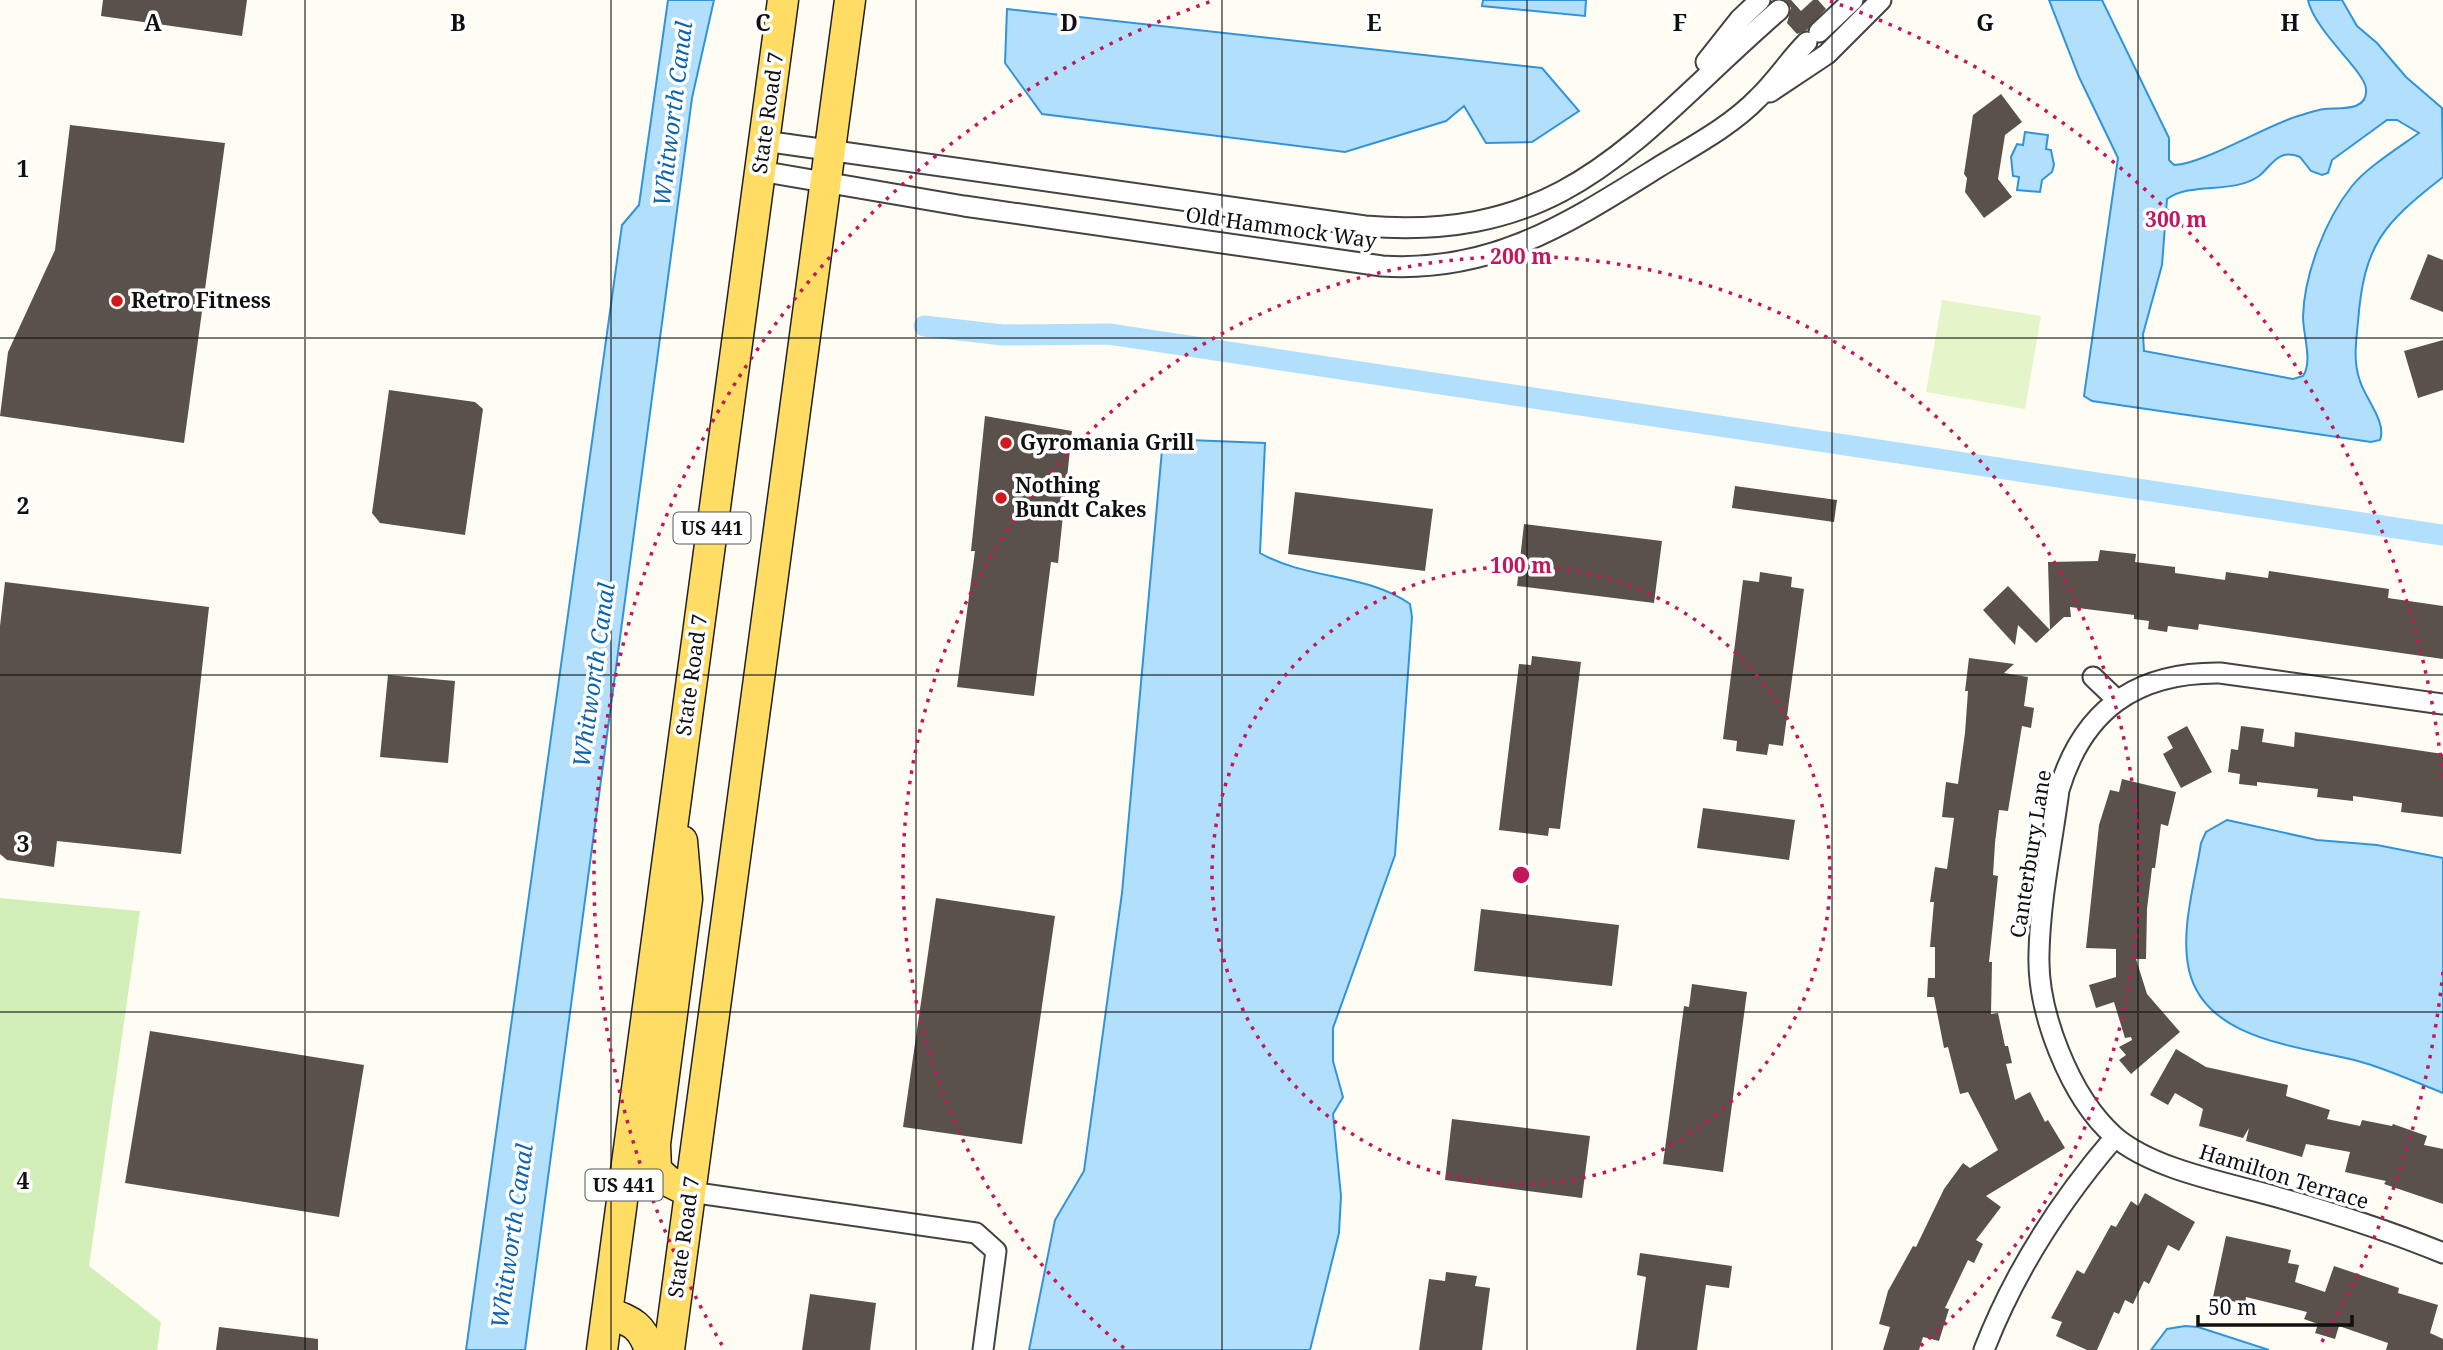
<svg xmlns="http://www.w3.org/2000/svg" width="2443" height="1350" viewBox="0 0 2443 1350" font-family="'Noto Serif',serif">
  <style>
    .green { fill: #d3efb8 }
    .pitch { fill: #e5f5ca }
    .water { fill: #b2dffc; stroke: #3194db; stroke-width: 2; fill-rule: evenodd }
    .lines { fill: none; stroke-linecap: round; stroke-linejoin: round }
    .canal { stroke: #b2dffc; stroke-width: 21 }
    .building { fill: #5a514b }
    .minor-casing { stroke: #434343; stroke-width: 23 }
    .primary-casing { stroke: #212121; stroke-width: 33 }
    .minor { stroke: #fff; stroke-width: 19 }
    .primary { stroke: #ffdc63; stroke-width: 30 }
    .grid { fill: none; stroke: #101010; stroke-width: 2; stroke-opacity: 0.55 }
    .ring { fill: none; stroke: #c2185b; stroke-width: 3.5; stroke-dasharray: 3.5 7 }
    .poi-dot { fill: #d0181d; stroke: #fff; stroke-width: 2.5 }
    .labels { text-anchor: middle; stroke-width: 7; stroke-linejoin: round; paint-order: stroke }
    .shield { fill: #fff; stroke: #585858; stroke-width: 2 }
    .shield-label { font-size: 19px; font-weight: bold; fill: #101010 }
    .street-label { font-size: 21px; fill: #101010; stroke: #fff }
    .poi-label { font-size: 21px; font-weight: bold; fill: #101010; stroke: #fff; text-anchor: start }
    .water-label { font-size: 23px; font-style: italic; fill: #0b64b0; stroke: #fff }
    .grid-label { font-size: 23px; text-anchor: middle; font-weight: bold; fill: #101010; stroke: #fff; stroke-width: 7; stroke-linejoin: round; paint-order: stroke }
    .centre { fill: #c2185b; stroke: #fff; stroke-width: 3.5 }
    .ring-label { font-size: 21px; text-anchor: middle; font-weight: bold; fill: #c2185b; stroke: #fff; stroke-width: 7; stroke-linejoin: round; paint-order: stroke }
  </style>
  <rect width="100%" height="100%" fill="#fffdf3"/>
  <path class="green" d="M 0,898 L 140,911 L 89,1266 L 161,1322 L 157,1350 L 0,1350 Z"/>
  <path class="pitch" d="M 1942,300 L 2041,316 L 2025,409 L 1926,392 Z"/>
  <path class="water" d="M 668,0 L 714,0 L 692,98 L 525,1350 L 466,1350 L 622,225 L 639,205 Z
    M 1483,0 L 1586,0 L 1585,16 L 1482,6 Z
    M 2049,0 L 2102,0 L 2169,138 L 2169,160 L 2174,165 C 2201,165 2265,126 2298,116 C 2306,114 2315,110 2324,109 C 2337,107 2368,113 2366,89 C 2365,71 2315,32 2308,0 L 2342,0 L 2357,26 L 2377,43 L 2406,77 L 2442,108 L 2443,177 C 2383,224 2364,244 2358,322 C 2356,342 2353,362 2360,381 C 2365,398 2387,422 2380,440 L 2371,442 L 2092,401 L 2084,396 L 2118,158 L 2079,77 ZM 2387,120 L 2397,120 L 2419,133 C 2401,146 2366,168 2352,186 C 2325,220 2304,275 2303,317 C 2303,334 2313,362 2303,376 L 2293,379 L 2144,351 L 2143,334 L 2162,265 L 2167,199 C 2192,181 2232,195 2259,176 C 2272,166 2277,148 2300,157 L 2311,171 L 2322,175 L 2328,173 L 2332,160 Z
    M 1007,9 L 1542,68 L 1579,111 L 1532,142 L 1486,143 L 1464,106 L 1446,121 L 1345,152 L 1042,114 L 1005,63 Z
    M 2025,132 L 2048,135 L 2046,149 L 2051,150 L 2054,165 L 2052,172 L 2042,180 L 2040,192 L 2017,190 L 2019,177 L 2013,176 L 2011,157 L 2017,144 L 2023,145 Z
    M 1163,439 L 1265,443 L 1260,553 C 1307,580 1366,573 1410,604 L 1412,617 L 1395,855 L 1333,1028 L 1333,1061 L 1343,1097 L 1333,1114 L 1341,1196 L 1339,1233 L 1310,1350 L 1029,1350 L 1055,1220 L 1084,1171 L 1122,893 Z
    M 2227,820 L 2317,840 L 2377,845 L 2443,858 L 2443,1093 C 2415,1082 2387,1069 2358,1061 C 2301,1046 2205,1041 2189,970 C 2180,930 2195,883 2201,843 L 2206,832 Z
    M 2185,1326 L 2198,1327 L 2269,1350 L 2151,1350 L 2167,1329 Z"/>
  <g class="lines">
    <path class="canal" d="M 924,326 L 1003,335 L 1109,334 L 2443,535"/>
  </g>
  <path class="building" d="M 103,0 L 247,0 L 242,36 L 101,16 Z
    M 1785,0 L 1791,0 L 1801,11 L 1813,0 L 1818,0 L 1826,9 L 1807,30 L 1797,34 L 1787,23 L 1791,8 Z
    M 2001,94 L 2022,122 L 2005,135 L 1998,179 L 2012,197 L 1984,218 L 1965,192 L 1967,178 L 1964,174 L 1973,115 Z
    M 70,125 L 225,143 L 184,443 L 0,416 L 8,352 L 55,250 Z
    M 2428,254 L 2443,260 L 2443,312 L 2410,299 Z
    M 2443,340 L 2443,390 L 2418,398 L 2404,351 Z
    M 389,390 L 475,402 L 483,409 L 465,535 L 380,523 L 372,513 Z
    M 985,416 L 1072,431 L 1058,563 L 1051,562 L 1034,696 L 957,687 L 975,551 L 971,551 Z
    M 1735,486 L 1837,500 L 1834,522 L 1732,508 Z
    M 1295,492 L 1433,509 L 1425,571 L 1288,554 Z
    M 1524,524 L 1662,541 L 1654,603 L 1517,586 Z
    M 2100,550 L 2136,554 L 2135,562 L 2175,567 L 2175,573 L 2225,580 L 2226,572 L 2268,578 L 2269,571 L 2389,589 L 2388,598 L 2443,606 L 2443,659 L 2199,624 L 2198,630 L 2168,626 L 2167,632 L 2148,629 L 2149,621 L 2134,619 L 2134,615 L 2070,607 L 2071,617 L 2064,617 L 2036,643 L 2018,625 L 2015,645 L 1983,610 L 2008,586 L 2050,630 L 2048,562 L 2098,561 Z
    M 1760,572 L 1792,577 L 1791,587 L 1804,589 L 1783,746 L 1769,744 L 1767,755 L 1736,751 L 1737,741 L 1723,739 L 1743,580 L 1759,582 Z
    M 5,582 L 209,607 L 181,854 L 57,841 L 54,867 L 7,860 L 0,854 L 0,626 Z
    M 1532,656 L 1581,662 L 1560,829 L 1549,828 L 1548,836 L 1499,830 L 1519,664 L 1531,665 Z
    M 1969,658 L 2014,664 L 2004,673 L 2028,677 L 2024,706 L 2034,708 L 2031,728 L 2022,726 L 2008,811 L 1999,810 L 1995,843 L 1993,875 L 1998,876 L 1989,962 L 1992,962 L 1991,1014 L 1998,1013 L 2005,1046 L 2008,1046 L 2012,1063 L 2006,1064 L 2015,1100 L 2030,1092 L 2045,1122 L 2048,1120 L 2065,1148 L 1986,1196 L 2001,1207 L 1976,1240 L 1983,1244 L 1974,1263 L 1968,1260 L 1945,1308 L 1949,1309 L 1939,1341 L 1923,1337 L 1919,1350 L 1883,1350 L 1890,1327 L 1879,1324 L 1888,1291 L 1913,1246 L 1916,1247 L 1944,1189 L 1963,1163 L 1970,1168 L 1998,1150 L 1968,1092 L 1960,1094 L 1948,1047 L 1944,1048 L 1934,997 L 1927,997 L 1928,978 L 1935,978 L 1935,947 L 1930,947 L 1934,902 L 1930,902 L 1935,867 L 1947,869 L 1954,818 L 1942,817 L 1946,782 L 1958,784 L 1965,733 L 1968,691 L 1965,691 Z
    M 388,675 L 455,681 L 448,763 L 380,757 Z
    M 2187,726 L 2212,772 L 2181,788 L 2163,754 L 2173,748 L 2167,737 Z
    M 2241,726 L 2264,729 L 2262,742 L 2294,747 L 2295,732 L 2443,754 L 2443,817 L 2401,812 L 2402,803 L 2353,796 L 2353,801 L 2317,797 L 2318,789 L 2257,782 L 2257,786 L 2239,784 L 2240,774 L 2228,772 L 2231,749 L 2238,750 Z
    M 2122,779 L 2176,792 L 2168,826 L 2161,824 L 2155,868 L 2152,868 L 2147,909 L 2146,959 L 2136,959 L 2147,994 L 2180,1032 L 2131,1074 L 2119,1060 L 2126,1055 L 2119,1047 L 2132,1040 L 2131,1037 L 2125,1038 L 2114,1002 L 2096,1008 L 2089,985 L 2116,977 L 2116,949 L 2086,948 L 2099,825 L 2110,790 L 2119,792 Z
    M 1703,808 L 1795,820 L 1789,860 L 1697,848 Z
    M 936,898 L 1055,916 L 1022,1144 L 903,1127 Z
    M 1481,909 L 1619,925 L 1612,986 L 1474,971 Z
    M 1692,984 L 1747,992 L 1723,1172 L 1663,1164 L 1684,1006 L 1689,1007 Z
    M 150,1031 L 364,1065 L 339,1217 L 125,1183 Z
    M 2176,1049 L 2206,1067 L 2288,1085 L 2286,1096 L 2330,1110 L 2327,1119 L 2360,1126 L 2362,1120 L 2392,1126 L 2393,1124 L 2427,1136 L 2424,1145 L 2443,1149 L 2443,1204 L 2384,1184 L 2386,1181 L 2345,1172 L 2350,1152 L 2306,1144 L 2302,1157 L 2246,1141 L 2249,1128 L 2243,1138 L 2199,1126 L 2203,1109 L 2175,1093 L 2168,1105 L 2150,1095 Z
    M 1452,1119 L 1590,1136 L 1582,1198 L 1445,1180 Z
    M 2145,1193 L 2195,1222 L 2179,1251 L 2168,1245 L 2149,1284 L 2144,1281 L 2133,1304 L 2125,1300 L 2119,1314 L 2114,1312 L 2097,1350 L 2087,1350 L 2056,1336 L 2062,1322 L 2051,1318 L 2077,1270 L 2084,1274 L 2111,1225 L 2116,1227 L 2131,1201 L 2138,1206 Z
    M 2226,1236 L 2291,1250 L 2288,1263 L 2299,1265 L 2295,1282 L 2325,1292 L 2334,1266 L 2399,1288 L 2398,1293 L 2438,1305 L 2430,1333 L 2443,1339 L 2443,1350 L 2386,1350 L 2388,1343 L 2339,1326 L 2335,1339 L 2315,1333 L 2318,1324 L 2304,1319 L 2307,1312 L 2246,1297 L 2245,1304 L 2213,1297 Z
    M 1640,1253 L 1732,1266 L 1729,1288 L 1706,1285 L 1697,1350 L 1636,1350 L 1646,1277 L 1637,1275 Z
    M 1446,1272 L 1477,1276 L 1475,1286 L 1490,1288 L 1482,1350 L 1419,1350 L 1429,1279 L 1445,1281 Z
    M 810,1294 L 876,1303 L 870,1350 L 802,1350 Z
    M 219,1327 L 318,1339 L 318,1350 L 216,1350 Z"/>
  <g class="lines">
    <defs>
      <path id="minor" d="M 1819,32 L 1853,0
        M 1706,62 L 1740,19 L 1760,0
        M 1770,92 L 1827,54 L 1881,0
        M 764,141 L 1365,226 C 1572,243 1638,132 1779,10
        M 760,171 L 964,206 L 1382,266 C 1492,273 1567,224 1657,168 C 1691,147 1730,127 1758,98 C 1776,81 1789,60 1807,42
        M 2093,677 L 2117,700
        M 2443,704 L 2220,673 C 2136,672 2083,710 2059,790 C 2052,844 2040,899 2039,954 C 2037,1012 2070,1097 2114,1136 C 2153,1170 2229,1183 2277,1197 C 2334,1213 2389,1231 2443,1253
        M 690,1192 L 976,1233 L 996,1251 L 983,1350
        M 1984,1350 C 2015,1270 2059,1202 2115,1137"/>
      <path id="primary" d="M 682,841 L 687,899 L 655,1144 L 656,1170 L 668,1181 L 690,1192
        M 607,1312 C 632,1322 641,1324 650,1350
        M 602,1350 L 783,0
        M 669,1350 L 850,0"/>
    </defs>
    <use href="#minor" class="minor-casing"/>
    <use href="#primary" class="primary-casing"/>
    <use href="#minor" class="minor"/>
    <use href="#primary" class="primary"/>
  </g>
  <path class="grid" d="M 305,0 L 305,1350M 611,0 L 611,1350M 916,0 L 916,1350M 1222,0 L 1222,1350M 1527,0 L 1527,1350M 1832,0 L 1832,1350M 2138,0 L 2138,1350M 0,338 L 2443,338M 0,675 L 2443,675M 0,1012 L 2443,1012"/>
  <g class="ring">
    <circle cx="1521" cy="875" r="309"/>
    <path d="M1124 1348A618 618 0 1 1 1918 1348"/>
    <path d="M2443 972A927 927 0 0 1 2320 1345M722 1345A927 927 0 0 1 1212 1M1830 1A927 927 0 0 1 2443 778"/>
  </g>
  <g class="poi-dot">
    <circle cx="117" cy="301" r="7"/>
    <circle cx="1006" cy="443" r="7"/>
    <circle cx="1001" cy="498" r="7"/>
  </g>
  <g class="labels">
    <g class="shield">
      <rect x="673.5" y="512.5" width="77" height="31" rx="5"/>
      <rect x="585.5" y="1169.5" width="77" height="31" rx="5"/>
    </g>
    <g class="shield-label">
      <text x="712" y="535">US 441</text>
      <text x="624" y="1192">US 441</text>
    </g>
    <g class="street-label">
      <text transform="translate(768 113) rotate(-82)" y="7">State Road 7</text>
      <text transform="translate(1281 228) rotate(8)" y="7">Old Hammock Way</text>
      <text transform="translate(692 675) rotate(-82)" y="7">State Road 7</text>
      <text transform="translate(2031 854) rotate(-81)" y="7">Canterbury Lane</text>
      <text transform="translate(2284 1177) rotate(17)" y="7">Hamilton Terrace</text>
      <text transform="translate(684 1237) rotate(-82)" y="7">State Road 7</text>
    </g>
    <g class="poi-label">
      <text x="131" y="308">Retro Fitness</text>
      <text x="1020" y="450">Gyromania Grill</text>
      <text x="1015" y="493">Nothing<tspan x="1015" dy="24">Bundt Cakes</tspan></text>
    </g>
    <g class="water-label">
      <text transform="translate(673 114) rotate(-83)" y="8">Whitworth Canal</text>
      <text transform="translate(594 675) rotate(-82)" y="8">Whitworth Canal</text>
      <text transform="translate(512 1236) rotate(-82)" y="8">Whitworth Canal</text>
    </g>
  </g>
  <g class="grid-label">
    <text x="153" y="31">A</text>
    <text x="458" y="31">B</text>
    <text x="763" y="31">C</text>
    <text x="1069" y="31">D</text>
    <text x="1374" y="31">E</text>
    <text x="1680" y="31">F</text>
    <text x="1985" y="31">G</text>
    <text x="2290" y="31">H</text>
    <text x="23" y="177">1</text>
    <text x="23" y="514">2</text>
    <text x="23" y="852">3</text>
    <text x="23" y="1189">4</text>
  </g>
  <circle cx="1521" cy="875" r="10" class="centre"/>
  <g class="ring-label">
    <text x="2176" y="227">300 m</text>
    <text x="1521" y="264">200 m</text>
    <text x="1521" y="573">100 m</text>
  </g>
  <path d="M2198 1315v10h154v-10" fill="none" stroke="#101010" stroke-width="3.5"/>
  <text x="2208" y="1315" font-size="21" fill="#101010" stroke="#ffffff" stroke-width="5" paint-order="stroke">50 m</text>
</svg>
